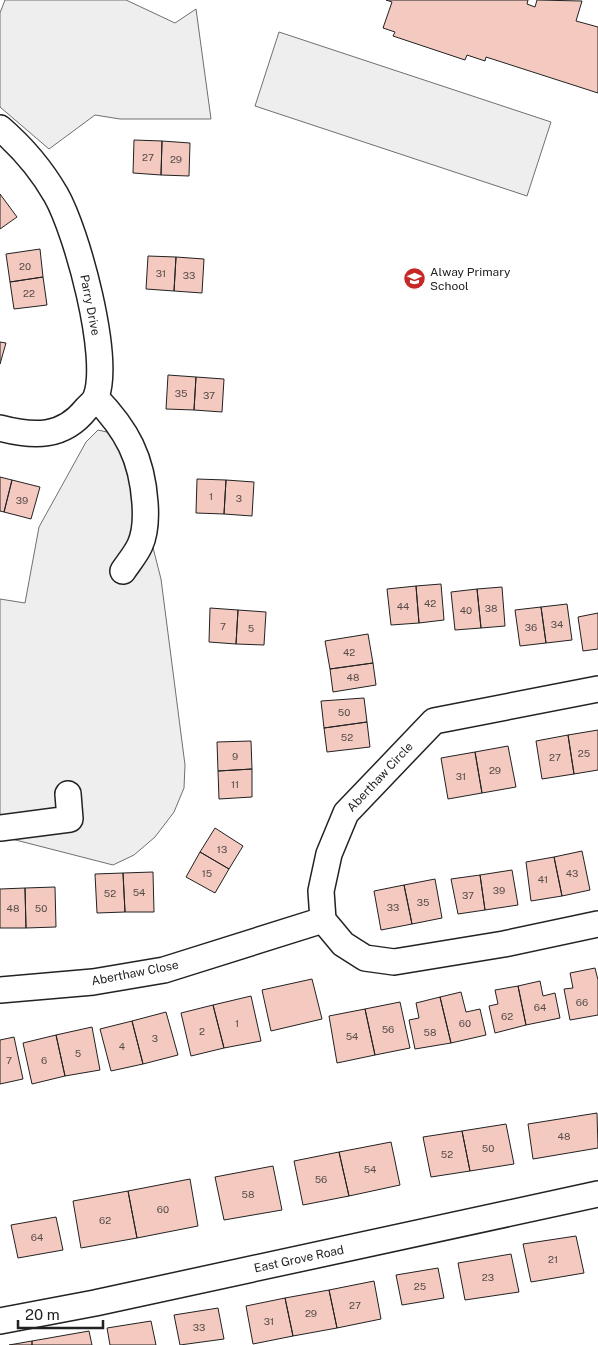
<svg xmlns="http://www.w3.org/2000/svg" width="598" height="1345" viewBox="0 0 598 1345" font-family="'Public Sans',sans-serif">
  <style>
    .green { fill: #eee; stroke: #6f6f6f }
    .building { fill: #f3c9c0; stroke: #222 }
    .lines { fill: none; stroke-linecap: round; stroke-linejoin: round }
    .street-casing { stroke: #222; stroke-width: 28 }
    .street { stroke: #fff; stroke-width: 25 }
    .labels { text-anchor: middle; stroke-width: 4; stroke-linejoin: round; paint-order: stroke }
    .number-label { font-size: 10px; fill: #564c4a }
    .poi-label { font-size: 12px; fill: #222; stroke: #fff; text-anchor: start }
    .street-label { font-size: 12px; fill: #222; stroke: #fff }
  </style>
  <rect width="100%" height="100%" fill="#fff"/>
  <path class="green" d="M 5,0 L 126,0 L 175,23 L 196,9 L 211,119 L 120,119 L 95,115 L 49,149 L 0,107 L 0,13 Z
    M 279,32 L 551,122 L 527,196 L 255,106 Z
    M 98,430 L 111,433 L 134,473 L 161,579 L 185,765 L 184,788 L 174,812 L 155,837 L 134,855 L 113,865 L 0,836 L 0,599 L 25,603 L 39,527 L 86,442 Z"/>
  <path class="building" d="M 386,0 L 528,0 L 527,4 L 535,7 L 537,0 L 582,1 L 576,21 L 598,27 L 598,93 L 486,57 L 485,61 L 467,55 L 465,60 L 393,36 L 395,32 L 383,28 L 392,2 Z
    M 134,140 L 162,141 L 161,175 L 133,173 Z
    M 162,141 L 190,143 L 189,176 L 161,175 Z
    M 0,194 L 17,217 L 0,229 Z
    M 40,249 L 43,277 L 10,282 L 6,254 Z
    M 148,256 L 176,257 L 174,291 L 146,289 Z
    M 176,257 L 204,259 L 202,293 L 174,291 Z
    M 43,277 L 47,305 L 14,309 L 10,282 Z
    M 0,342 L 6,343 L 0,364 Z
    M 168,375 L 196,377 L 194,410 L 166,409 Z
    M 196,377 L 224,379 L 222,412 L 194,410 Z
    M 0,477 L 12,480 L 4,512 L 0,511 Z
    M 197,479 L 226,480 L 224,514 L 196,513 Z
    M 12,480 L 40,487 L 31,519 L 4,512 Z
    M 226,480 L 254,482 L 252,516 L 224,514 Z
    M 441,584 L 444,620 L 419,623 L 416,586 Z
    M 416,586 L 419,623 L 391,625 L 387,589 Z
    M 502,587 L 505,626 L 481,628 L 477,589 Z
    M 477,589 L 481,628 L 455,630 L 451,592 Z
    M 567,604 L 572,640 L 546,643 L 541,607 Z
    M 541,607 L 546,643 L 520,646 L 515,610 Z
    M 210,608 L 238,610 L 236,644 L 209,642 Z
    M 238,610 L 266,612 L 264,645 L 236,644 Z
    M 598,613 L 598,649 L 583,651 L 578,617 Z
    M 368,634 L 373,663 L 330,669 L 325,641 Z
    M 373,663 L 376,685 L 333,692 L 330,669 Z
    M 364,698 L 367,722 L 324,728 L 321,701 Z
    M 367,722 L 370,747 L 327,752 L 324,728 Z
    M 598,730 L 598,770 L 574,774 L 568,735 Z
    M 568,735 L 574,774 L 542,779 L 536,741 Z
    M 251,741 L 252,769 L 218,771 L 217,742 Z
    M 508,746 L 516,787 L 482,793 L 475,752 Z
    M 475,752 L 482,793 L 448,799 L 441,758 Z
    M 252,769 L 252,797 L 219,799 L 218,771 Z
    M 215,828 L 243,846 L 229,869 L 200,852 Z
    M 582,851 L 590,890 L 562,896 L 554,857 Z
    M 200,852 L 229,869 L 215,893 L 186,877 Z
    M 554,857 L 562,896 L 531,901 L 526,862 Z
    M 512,870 L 518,905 L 485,910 L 480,875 Z
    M 153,872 L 154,912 L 125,912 L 123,873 Z
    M 123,873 L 125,912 L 97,913 L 95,874 Z
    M 480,875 L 485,910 L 458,914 L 451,879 Z
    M 435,879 L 442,918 L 412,924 L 404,885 Z
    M 404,885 L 412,924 L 381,930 L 374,891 Z
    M 55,887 L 56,927 L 26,928 L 25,888 Z
    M 25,888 L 26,928 L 0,928 L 0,889 Z
    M 595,968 L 598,980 L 598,1015 L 570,1020 L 564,989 L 573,988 L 570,973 Z
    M 312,979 L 322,1019 L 271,1031 L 262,990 Z
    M 540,981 L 543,996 L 555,993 L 560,1018 L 526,1025 L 518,986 Z
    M 518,986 L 526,1025 L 495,1033 L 489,1006 L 498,1004 L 495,990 Z
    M 461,992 L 466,1012 L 480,1009 L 486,1035 L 451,1043 L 440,997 Z
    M 251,996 L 261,1041 L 224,1048 L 213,1005 Z
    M 440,997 L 451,1043 L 415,1049 L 409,1020 L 419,1018 L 416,1003 Z
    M 400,1002 L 410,1048 L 375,1055 L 365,1009 Z
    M 213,1005 L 224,1048 L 191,1056 L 181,1013 Z
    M 365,1009 L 375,1055 L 337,1063 L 329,1016 Z
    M 166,1012 L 178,1055 L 143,1064 L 132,1021 Z
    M 132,1021 L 143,1064 L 111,1071 L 100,1029 Z
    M 92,1027 L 100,1070 L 65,1076 L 56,1035 Z
    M 56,1035 L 65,1076 L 32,1084 L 23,1043 Z
    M 14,1037 L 23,1079 L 0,1084 L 0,1040 Z
    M 597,1113 L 598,1148 L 533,1159 L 528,1124 Z
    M 506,1124 L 514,1164 L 470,1171 L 462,1131 Z
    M 462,1131 L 470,1171 L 431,1177 L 423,1137 Z
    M 391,1142 L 400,1185 L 349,1196 L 339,1152 Z
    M 339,1152 L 349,1196 L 303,1205 L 294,1161 Z
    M 273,1166 L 282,1210 L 224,1220 L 215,1177 Z
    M 190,1179 L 198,1226 L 137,1238 L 128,1191 Z
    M 128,1191 L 137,1238 L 81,1248 L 73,1201 Z
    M 56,1217 L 63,1250 L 18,1258 L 11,1225 Z
    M 576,1236 L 584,1273 L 531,1282 L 523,1244 Z
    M 511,1254 L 519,1292 L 465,1300 L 458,1263 Z
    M 438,1268 L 444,1298 L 402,1305 L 396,1275 Z
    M 374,1281 L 381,1319 L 337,1328 L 329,1290 Z
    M 329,1290 L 337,1328 L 293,1336 L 285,1298 Z
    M 285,1298 L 293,1336 L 253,1344 L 246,1306 Z
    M 218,1308 L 224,1339 L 180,1345 L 174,1315 Z
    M 151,1321 L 156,1345 L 110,1345 L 107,1328 Z
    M 89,1331 L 92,1345 L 32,1345 L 32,1341 Z
    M 32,1341 L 32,1345 L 9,1345 Z"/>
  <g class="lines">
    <defs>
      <path id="street" d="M 0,128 C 22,147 41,169 56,195 C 77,232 111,357 96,397 C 94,402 89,406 86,409 C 63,438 34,437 0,428
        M 96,398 C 127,430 142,458 145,503 C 146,517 146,532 140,545 C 136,554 129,562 123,571
        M 598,689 L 434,721 L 346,813 L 329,854 L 321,891 L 323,920 L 343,944 L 365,958 L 394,962 L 504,944 L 598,924
        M 0,828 L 70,819 L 68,794
        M 0,990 L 93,982 L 164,970 L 323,920
        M 0,1321 L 95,1303 L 598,1194"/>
    </defs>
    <use href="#street" class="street-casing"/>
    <use href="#street" class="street"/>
  </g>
  <defs>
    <symbol id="school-disc" viewBox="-11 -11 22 22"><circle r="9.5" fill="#c62828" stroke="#fff"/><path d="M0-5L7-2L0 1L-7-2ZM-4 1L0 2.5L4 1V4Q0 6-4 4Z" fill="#fff"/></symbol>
  </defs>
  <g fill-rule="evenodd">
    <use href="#school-disc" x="402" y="266" width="25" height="25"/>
  </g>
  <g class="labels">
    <g class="number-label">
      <text x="148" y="161">27</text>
      <text x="176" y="163">29</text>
      <text x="25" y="270">20</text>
      <text x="161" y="277">31</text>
      <text x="189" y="279">33</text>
      <text x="29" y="297">22</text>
      <text x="181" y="397">35</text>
      <text x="209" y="399">37</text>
      <text x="211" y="500">1</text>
      <text x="239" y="502">3</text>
      <text x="22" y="504">39</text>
      <text x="430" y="607">42</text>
      <text x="403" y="610">44</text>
      <text x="491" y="612">38</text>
      <text x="466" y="614">40</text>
      <text x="557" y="628">34</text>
      <text x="223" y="630">7</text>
      <text x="531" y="631">36</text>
      <text x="251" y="632">5</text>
      <text x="349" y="656">42</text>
      <text x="353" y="681">48</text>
      <text x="344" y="716">50</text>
      <text x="347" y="741">52</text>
      <text x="584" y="757">25</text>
      <text x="235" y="760">9</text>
      <text x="555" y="761">27</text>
      <text x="495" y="774">29</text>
      <text x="461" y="780">31</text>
      <text x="235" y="788">11</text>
      <text x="222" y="853">13</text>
      <text x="207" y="877">15</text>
      <text x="572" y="877">43</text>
      <text x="543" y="883">41</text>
      <text x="499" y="894">39</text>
      <text x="139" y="896">54</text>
      <text x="110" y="897">52</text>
      <text x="468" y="899">37</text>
      <text x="423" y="906">35</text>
      <text x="393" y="911">33</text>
      <text x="13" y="912">48</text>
      <text x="41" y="912">50</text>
      <text x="582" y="1006">66</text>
      <text x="540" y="1011">64</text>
      <text x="507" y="1020">62</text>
      <text x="237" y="1027">1</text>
      <text x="465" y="1027">60</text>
      <text x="388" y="1033">56</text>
      <text x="202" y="1035">2</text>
      <text x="430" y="1036">58</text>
      <text x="352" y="1040">54</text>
      <text x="155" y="1042">3</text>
      <text x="122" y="1050">4</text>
      <text x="78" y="1057">5</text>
      <text x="9" y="1064">7</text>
      <text x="44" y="1064">6</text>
      <text x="564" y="1140">48</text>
      <text x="488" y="1152">50</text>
      <text x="447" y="1158">52</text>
      <text x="370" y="1173">54</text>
      <text x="321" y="1183">56</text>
      <text x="248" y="1198">58</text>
      <text x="163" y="1213">60</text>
      <text x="105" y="1224">62</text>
      <text x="37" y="1241">64</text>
      <text x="553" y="1263">21</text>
      <text x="488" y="1281">23</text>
      <text x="420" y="1290">25</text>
      <text x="355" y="1309">27</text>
      <text x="311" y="1317">29</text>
      <text x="269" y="1325">31</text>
      <text x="199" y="1331">33</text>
    </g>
    <g class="poi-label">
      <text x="430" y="276">Alway Primary<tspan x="430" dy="14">School</tspan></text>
    </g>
    <g class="street-label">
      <text transform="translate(90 305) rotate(79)" y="4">Parry Drive</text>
      <text transform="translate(380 777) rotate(-47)" y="4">Aberthaw Circle</text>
      <text transform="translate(135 973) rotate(-11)" y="4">Aberthaw Close</text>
      <text transform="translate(299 1259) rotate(-12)" y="4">East Grove Road</text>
    </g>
  </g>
  <path d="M18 1320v8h85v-8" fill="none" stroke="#222222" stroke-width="2.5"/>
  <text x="25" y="1320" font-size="15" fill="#222222" stroke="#ffffff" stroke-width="4" paint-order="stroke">20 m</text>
</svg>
